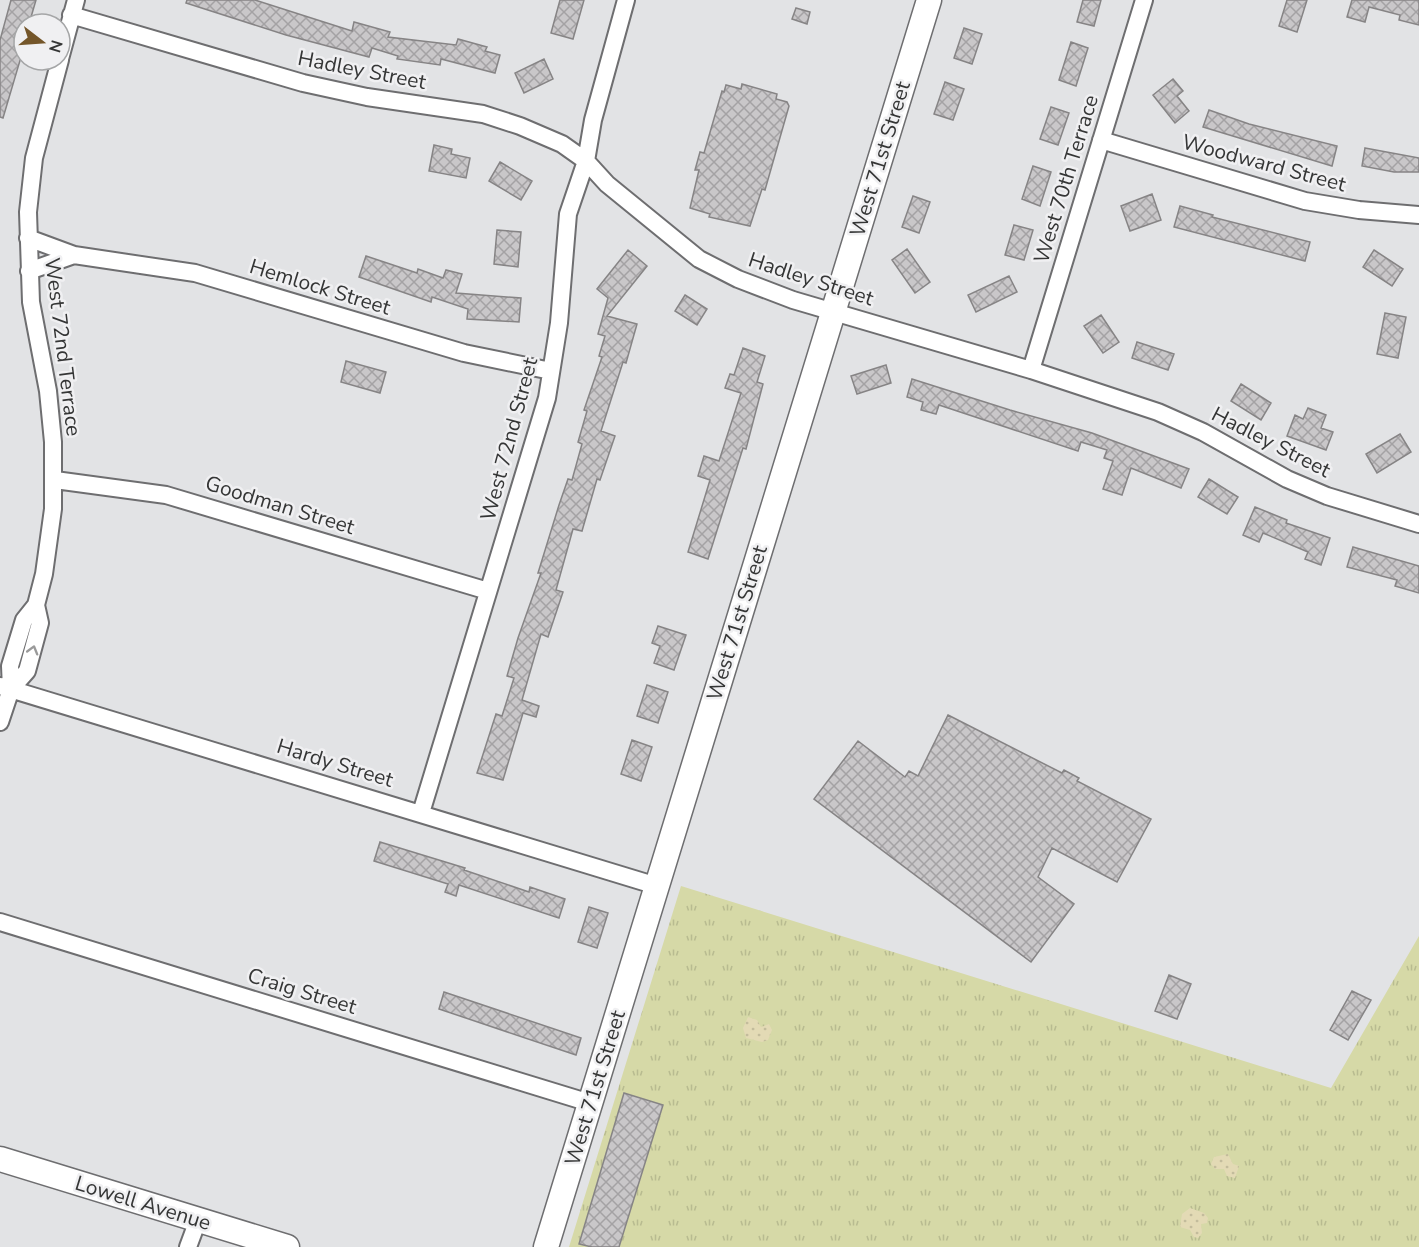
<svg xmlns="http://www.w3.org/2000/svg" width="1419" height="1247" viewBox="0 0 1419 1247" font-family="'Nunito Sans',sans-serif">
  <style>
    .grass { fill: url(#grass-tufts) }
    .sand { fill: url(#sand-dots) }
    .building { fill: url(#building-cross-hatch); stroke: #868485; stroke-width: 1.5 }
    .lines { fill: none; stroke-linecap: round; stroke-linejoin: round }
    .street-casing { stroke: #6e6e70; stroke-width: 20 }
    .secondary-casing { stroke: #6e6e70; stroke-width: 27 }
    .street { stroke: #fff; stroke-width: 16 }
    .secondary { stroke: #fff; stroke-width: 24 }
    .oneway { stroke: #9a9a9a }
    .labels { text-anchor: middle; stroke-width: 5; stroke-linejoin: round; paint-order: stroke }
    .street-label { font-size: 21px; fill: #353636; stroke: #f0f0f2 }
  </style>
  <defs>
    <pattern id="grass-tufts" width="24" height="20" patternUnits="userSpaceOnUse" patternTransform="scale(1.5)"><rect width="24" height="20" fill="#d6d9a7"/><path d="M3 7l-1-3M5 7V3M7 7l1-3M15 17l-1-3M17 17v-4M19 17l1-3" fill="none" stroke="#b8bb90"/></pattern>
    <pattern id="sand-dots" width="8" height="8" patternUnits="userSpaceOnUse" patternTransform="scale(1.5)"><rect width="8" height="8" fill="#e3dab5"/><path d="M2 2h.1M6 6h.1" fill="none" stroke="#c3bc9c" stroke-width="1.8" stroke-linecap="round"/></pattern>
    <pattern id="building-cross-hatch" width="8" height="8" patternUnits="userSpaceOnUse" patternTransform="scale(1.5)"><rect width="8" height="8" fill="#c9c7c9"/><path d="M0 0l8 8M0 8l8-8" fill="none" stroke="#a4a2a4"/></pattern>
  </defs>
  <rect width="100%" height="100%" fill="#e2e3e5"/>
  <path class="grass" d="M 681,886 L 1331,1088 L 1419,936 L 1419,1247 L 569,1247 Z"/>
  <path class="sand" d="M 748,1017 L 757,1020 L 761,1027 L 769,1024 L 772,1030 L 768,1040 L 762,1042 L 746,1038 L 743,1028 Z
    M 1228,1154 L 1233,1164 L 1239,1166 L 1235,1178 L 1227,1176 L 1224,1169 L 1215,1169 L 1211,1164 L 1214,1157 Z
    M 1190,1208 L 1204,1213 L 1208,1218 L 1207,1223 L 1201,1224 L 1202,1233 L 1198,1238 L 1194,1237 L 1190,1230 L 1180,1227 L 1182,1214 Z"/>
  <path class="building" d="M 11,0 L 36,0 L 29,24 L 24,24 L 24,47 L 3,118 L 0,117 L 0,40 Z
    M 187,0 L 255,0 L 352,31 L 354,22 L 390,32 L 388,37 L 456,45 L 458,39 L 487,47 L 485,51 L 500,55 L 495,73 L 441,59 L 440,65 L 397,59 L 398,56 L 372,48 L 369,57 L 286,35 L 186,3 Z
    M 560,0 L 584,0 L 573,39 L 551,33 Z
    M 1083,0 L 1101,0 L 1094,26 L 1077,22 Z
    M 1287,0 L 1307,0 L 1297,32 L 1279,26 Z
    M 1352,0 L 1419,0 L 1419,25 L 1399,20 L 1400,15 L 1369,7 L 1365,22 L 1347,17 Z
    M 796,8 L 810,12 L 807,24 L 792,19 Z
    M 964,28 L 982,34 L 972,64 L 954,58 Z
    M 1071,42 L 1088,48 L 1076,86 L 1059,80 Z
    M 544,59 L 553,79 L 524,93 L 515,73 Z
    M 1173,79 L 1183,91 L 1177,96 L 1189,111 L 1175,123 L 1153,95 Z
    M 945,82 L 964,89 L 953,120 L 934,114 Z
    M 742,84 L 777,94 L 776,99 L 787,102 L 789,106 L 765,190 L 762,189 L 750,226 L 709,217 L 710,214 L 690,208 L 699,170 L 695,170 L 700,152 L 704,153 L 722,91 L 724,92 L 726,85 L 741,89 Z
    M 1051,107 L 1069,113 L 1058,145 L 1040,139 Z
    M 1209,110 L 1249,124 L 1337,146 L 1332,166 L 1203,127 Z
    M 434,145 L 452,149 L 451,154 L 470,158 L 466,178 L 429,171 Z
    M 1365,148 L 1419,158 L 1419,172 L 1394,172 L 1362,166 Z
    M 500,162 L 532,181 L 521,200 L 489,181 Z
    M 1033,166 L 1051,172 L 1040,206 L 1022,199 Z
    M 1152,194 L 1161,220 L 1130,231 L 1121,206 Z
    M 913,196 L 930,202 L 919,233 L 902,227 Z
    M 1180,206 L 1213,215 L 1212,217 L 1310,242 L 1305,261 L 1174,227 Z
    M 1014,225 L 1033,230 L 1024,260 L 1005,255 Z
    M 497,230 L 521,232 L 518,267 L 494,264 Z
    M 907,249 L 930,282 L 915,293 L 892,260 Z
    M 628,250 L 647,266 L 607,316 L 637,324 L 626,363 L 623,362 L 601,431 L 615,436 L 600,480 L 597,479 L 582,531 L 573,529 L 556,590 L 563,592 L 548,637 L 541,634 L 522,700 L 539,706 L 536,717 L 523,713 L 503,780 L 477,773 L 496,714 L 502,716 L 514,678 L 507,676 L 518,638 L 541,573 L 538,573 L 559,505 L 568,479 L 572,480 L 582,444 L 578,442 L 587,411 L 584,410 L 602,357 L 599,356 L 605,336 L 598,334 L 608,298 L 597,289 Z
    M 1374,250 L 1403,269 L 1392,286 L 1363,267 Z
    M 366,256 L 417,273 L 418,269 L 443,278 L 446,270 L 462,274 L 456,293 L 521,298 L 519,322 L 467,319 L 468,309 L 432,297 L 431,302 L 359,277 Z
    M 1009,276 L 1017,292 L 976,312 L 968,295 Z
    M 685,295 L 707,309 L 697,325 L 675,311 Z
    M 1385,313 L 1406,317 L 1398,358 L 1377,354 Z
    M 1101,315 L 1119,342 L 1103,353 L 1084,326 Z
    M 1137,342 L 1174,354 L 1168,370 L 1132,358 Z
    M 743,348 L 765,356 L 757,382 L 763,384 L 746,449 L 743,448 L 708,559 L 688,552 L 710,480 L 698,476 L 704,456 L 719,461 L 741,393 L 725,388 L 730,374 L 734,375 Z
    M 346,361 L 386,372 L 380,393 L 341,382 Z
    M 886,365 L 891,383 L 857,394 L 851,376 Z
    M 912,379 L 1010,410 L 1092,433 L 1189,469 L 1181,488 L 1131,468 L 1122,495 L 1103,489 L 1113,461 L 1104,458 L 1107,450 L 1081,442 L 1078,451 L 939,405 L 936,414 L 921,410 L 923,402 L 907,397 Z
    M 1241,384 L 1271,403 L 1261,420 L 1231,401 Z
    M 1308,408 L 1326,415 L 1321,428 L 1333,432 L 1326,450 L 1287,436 L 1295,415 L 1303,419 Z
    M 1400,434 L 1411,452 L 1377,473 L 1366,454 Z
    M 1209,479 L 1238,497 L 1227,514 L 1198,497 Z
    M 1255,507 L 1287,520 L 1286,523 L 1330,538 L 1321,565 L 1305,559 L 1308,552 L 1263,533 L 1259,542 L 1243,535 Z
    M 1353,547 L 1419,566 L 1419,593 L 1395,586 L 1397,580 L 1347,567 Z
    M 658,626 L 686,635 L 674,670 L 654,663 L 660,646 L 652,643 Z
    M 647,685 L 668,692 L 658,723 L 637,716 Z
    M 948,715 L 1062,773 L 1064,770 L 1079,778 L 1077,781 L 1151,819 L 1117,882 L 1052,848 L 1038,877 L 1074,904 L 1031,962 L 814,799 L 858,741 L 905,777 L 909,771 L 918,776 Z
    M 632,740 L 652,747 L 641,781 L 621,774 Z
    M 380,842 L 465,868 L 464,870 L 529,892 L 530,887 L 565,899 L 559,918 L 459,885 L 456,896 L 445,892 L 448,884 L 374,861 Z
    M 589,907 L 608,913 L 597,948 L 578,942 Z
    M 1169,975 L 1191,984 L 1177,1019 L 1155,1011 Z
    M 1352,991 L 1371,1000 L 1348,1040 L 1330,1030 Z
    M 444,992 L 581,1038 L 576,1055 L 439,1009 Z
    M 624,1093 L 663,1105 L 619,1247 L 592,1247 L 579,1244 Z"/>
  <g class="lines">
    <defs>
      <path id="street" d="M 71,15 L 303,83 L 367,97 L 483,114 L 520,126 L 562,144 L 586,161 L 607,184 L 699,259 L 738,279 L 793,300 L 1031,370 L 1158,412 L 1203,432 L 1287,479 L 1327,496 L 1419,524
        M 60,59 L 76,0
        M 1101,140 L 1305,201 L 1359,210 L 1419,215
        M 28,238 L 74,255 L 195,273 L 464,353 L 551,371
        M 29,271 L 74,255
        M 1031,370 L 1144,0
        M 55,480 L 166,495 L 488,591
        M 0,686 L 657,886
        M 11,689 L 10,666 L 24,620 L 36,605 L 44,574 L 53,509 L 53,442 L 48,391 L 31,302 L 28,212 L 34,158 L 60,60
        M 0,722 L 11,689 L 27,671 L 40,623 L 36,605
        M 421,813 L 547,398 L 559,323 L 568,214 L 586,161 L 593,120 L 626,0
        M 0,922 L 590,1103
        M 188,1247 L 198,1220"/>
      <path id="secondary" d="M 0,1159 L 287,1247
        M 546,1247 L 929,0"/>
    </defs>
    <use href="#street" class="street-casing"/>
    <use href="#secondary" class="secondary-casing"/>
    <use href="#street" class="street"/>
    <use href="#secondary" class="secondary"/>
  </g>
  <defs><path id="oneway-chevron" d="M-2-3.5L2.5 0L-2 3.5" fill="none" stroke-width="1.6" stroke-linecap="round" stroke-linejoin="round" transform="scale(1.5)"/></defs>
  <use class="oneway" href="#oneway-chevron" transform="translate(33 650) rotate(-74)"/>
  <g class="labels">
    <g class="street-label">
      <text transform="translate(362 70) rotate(11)" y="7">Hadley Street</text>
      <text transform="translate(880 159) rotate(-73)" y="7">West 71st Street</text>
      <text transform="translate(1264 163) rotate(15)" y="7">Woodward Street</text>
      <text transform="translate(1066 179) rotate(-73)" y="7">West 70th Terrace</text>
      <text transform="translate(811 279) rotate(18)" y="7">Hadley Street</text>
      <text transform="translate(320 287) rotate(17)" y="7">Hemlock Street</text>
      <text transform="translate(63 347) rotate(83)" y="7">West 72nd Terrace</text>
      <text transform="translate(509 439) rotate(-75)" y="7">West 72nd Street</text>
      <text transform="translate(1271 442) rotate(27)" y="7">Hadley Street</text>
      <text transform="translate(280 505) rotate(17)" y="7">Goodman Street</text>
      <text transform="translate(737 623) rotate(-73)" y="7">West 71st Street</text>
      <text transform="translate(335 763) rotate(17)" y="7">Hardy Street</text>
      <text transform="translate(302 991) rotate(17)" y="7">Craig Street</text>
      <text transform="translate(595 1088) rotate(-73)" y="7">West 71st Street</text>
      <text transform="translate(143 1203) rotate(17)" y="7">Lowell Avenue</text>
    </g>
  </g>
  <g transform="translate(42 42) rotate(107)"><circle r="28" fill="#f0f0f2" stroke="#a5a6a7" stroke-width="1.5"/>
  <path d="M0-4.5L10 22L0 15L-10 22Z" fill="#74562a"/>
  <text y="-9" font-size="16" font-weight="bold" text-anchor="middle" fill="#353636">N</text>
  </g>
</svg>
